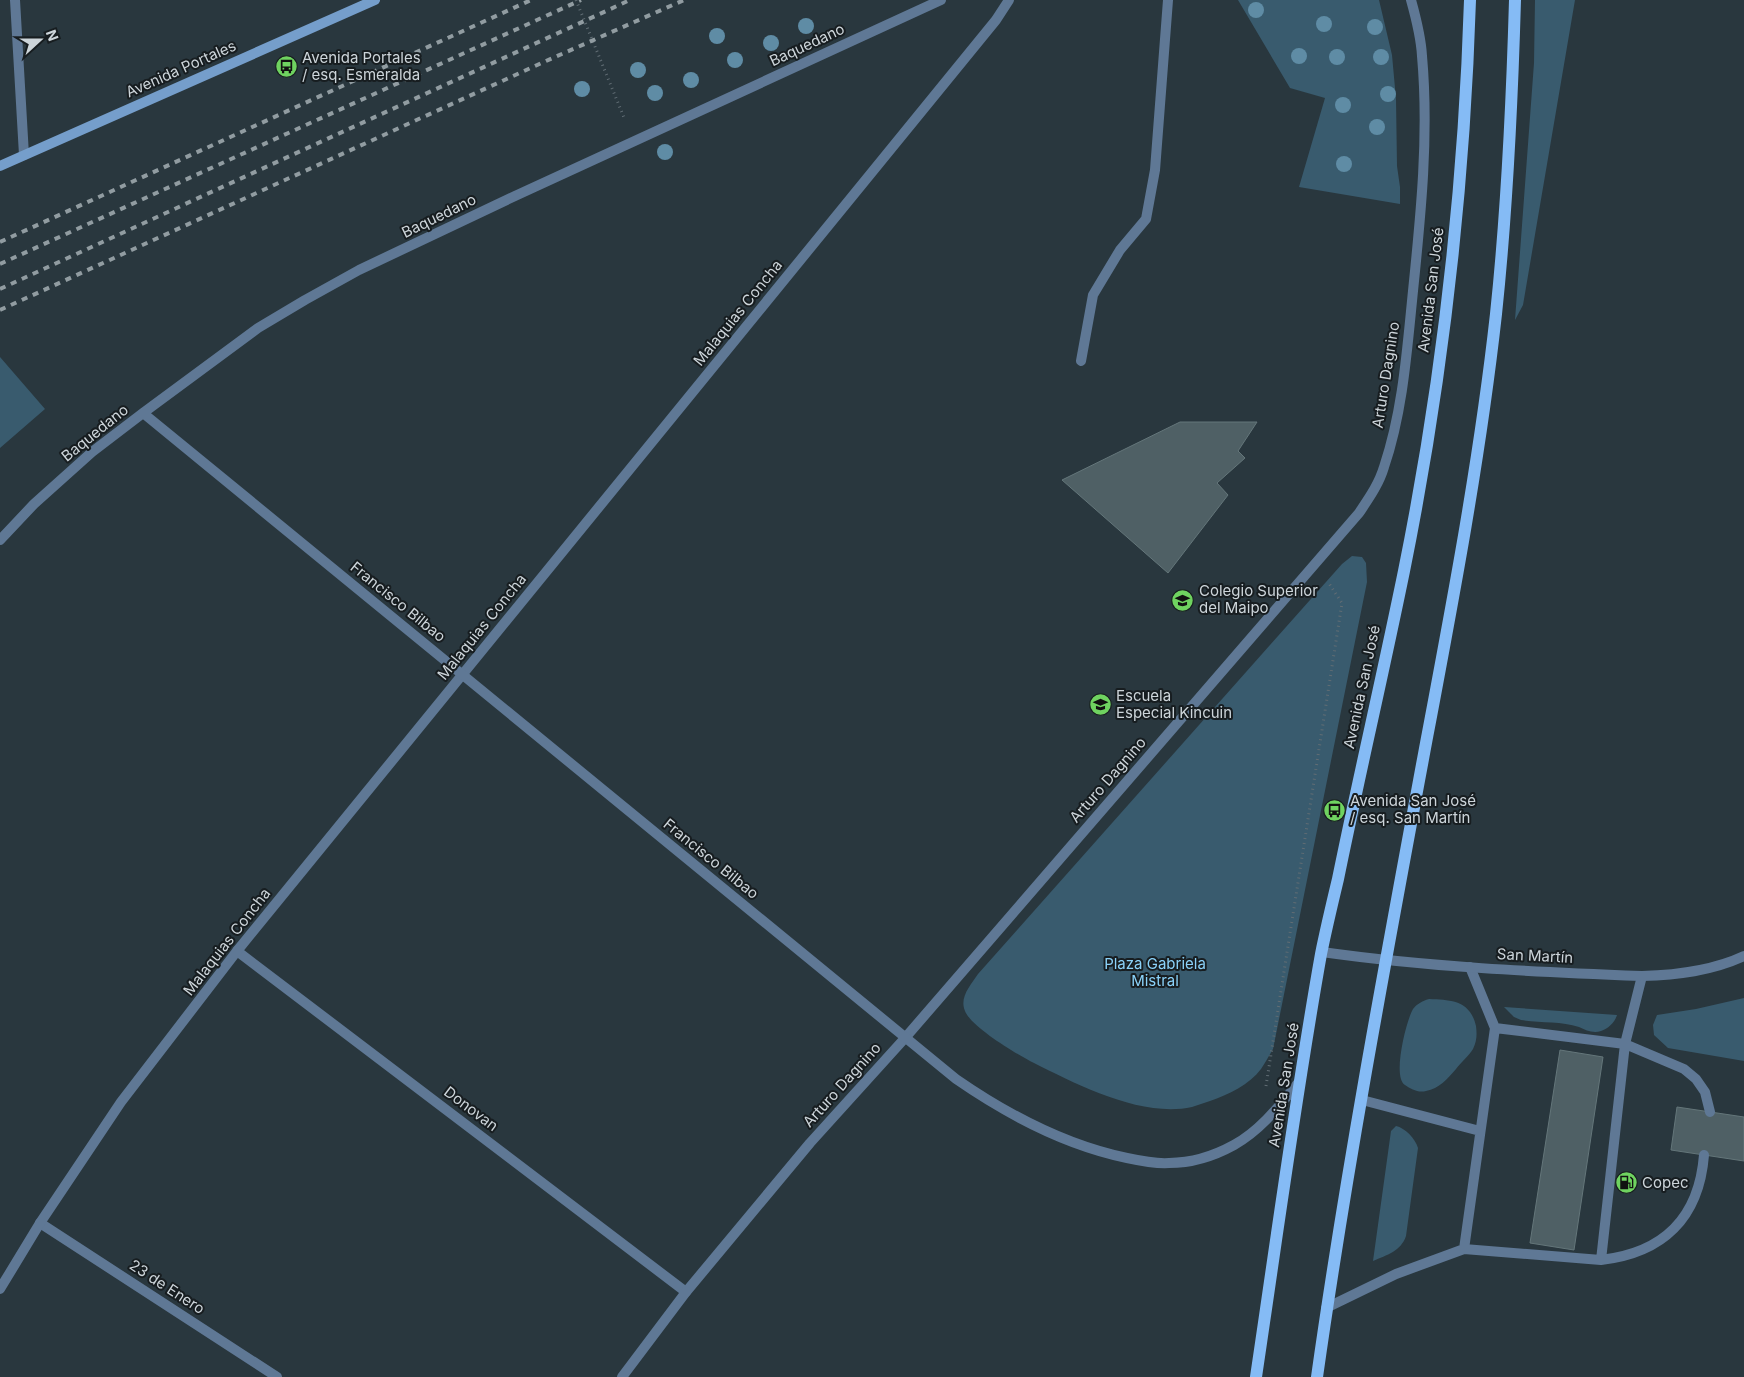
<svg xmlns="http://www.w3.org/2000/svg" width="1744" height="1377" viewBox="0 0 1744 1377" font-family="Inter,sans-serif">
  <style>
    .green { fill: #395b6e }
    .building { fill: #4f6065; stroke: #64767a }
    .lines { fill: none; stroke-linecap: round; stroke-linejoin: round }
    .path { stroke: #616d74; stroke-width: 3; stroke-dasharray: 1 4; stroke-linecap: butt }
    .service { stroke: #5f7895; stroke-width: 10 }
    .pedestrian { stroke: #5f7895; stroke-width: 10 }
    .minor { stroke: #5f7895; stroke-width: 10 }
    .tertiary { stroke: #5f7895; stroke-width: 10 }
    .secondary { stroke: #759ecb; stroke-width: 10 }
    .primary { stroke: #85bbf5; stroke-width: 12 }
    .rail { stroke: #919ca1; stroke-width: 4; stroke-dasharray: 6 6; stroke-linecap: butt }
    .tree { fill: #5f8ca5 }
    .labels { text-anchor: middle; stroke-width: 4; stroke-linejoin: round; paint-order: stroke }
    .street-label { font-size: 15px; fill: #cdd5da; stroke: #171d20 }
    .poi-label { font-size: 15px; fill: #cdd5da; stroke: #171d20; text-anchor: start }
    .park-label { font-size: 15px; fill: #8bd2f9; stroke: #171d20 }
  </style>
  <rect width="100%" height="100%" fill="#29373e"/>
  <path class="green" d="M 1238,0 L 1379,0 L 1392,55 L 1396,99 L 1397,166 L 1400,187 L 1400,204 L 1299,187 L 1325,98 L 1290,88 Z
    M 1535,0 L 1575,0 L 1523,305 L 1515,320 L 1534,63 Z
    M 0,357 L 45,409 L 0,448 Z
    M 1352,556 L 1362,557 L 1366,563 L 1367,582 L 1273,1049 C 1269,1056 1265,1063 1261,1069 C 1250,1084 1228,1095 1210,1101 C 1204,1103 1198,1105 1192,1107 C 1142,1118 1078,1085 1034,1063 C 1018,1055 971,1027 965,1011 C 959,997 971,985 978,974 L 1342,564 Z
    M 1744,998 L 1744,1061 L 1668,1048 L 1654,1035 L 1653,1025 L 1657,1015 L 1696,1009 Z
    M 1429,999 C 1451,1000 1470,1000 1476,1026 C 1477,1034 1477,1041 1473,1049 C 1469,1056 1461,1062 1456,1069 C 1448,1078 1439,1089 1426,1091 C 1418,1093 1411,1089 1405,1085 C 1392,1078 1406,1021 1413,1009 C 1417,1004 1422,1001 1429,999 Z
    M 1504,1007 L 1617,1015 C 1615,1022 1608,1029 1601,1031 C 1593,1034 1586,1030 1579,1027 C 1561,1021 1540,1023 1521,1020 L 1514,1017 Z
    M 1396,1126 C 1405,1128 1415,1138 1418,1148 L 1406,1236 C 1401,1251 1387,1255 1373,1261 L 1391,1131 Z"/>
  <path class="building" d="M 1180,422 L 1257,422 L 1238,451 L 1245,458 L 1217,483 L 1228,495 L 1168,573 L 1062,480 Z
    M 1560,1050 L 1603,1057 L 1574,1250 L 1530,1243 Z
    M 1677,1107 L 1744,1117 L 1744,1161 L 1671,1150 Z"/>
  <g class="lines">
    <path class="path" d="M 576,0 L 625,120
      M 1266,1086 L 1342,603 L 1328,582"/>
    <path class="service" d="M 1081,361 L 1093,295 L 1120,250 L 1146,219 L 1155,170 L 1168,0
      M 1495,1028 L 1625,1044 L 1684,1069 L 1696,1079 L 1705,1092 L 1710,1112
      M 1362,1100 L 1480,1131
      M 1464,1249 L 1495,1028 L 1470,967
      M 1601,1260 C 1663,1253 1699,1218 1704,1155
      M 1326,1308 L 1396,1274 L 1464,1249 L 1601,1260 L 1625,1044 L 1642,976"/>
    <path class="pedestrian" d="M 237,951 L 686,1292
      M 40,1223 L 277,1377"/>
    <path class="minor" d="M 15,0 L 24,155
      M 0,1289 L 40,1223 L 121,1102 L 237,951 L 996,20 L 1009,0
      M 622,1377 L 686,1292 L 810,1143 L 905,1038 L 1359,513 C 1369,498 1379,484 1384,467 C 1403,411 1407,350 1413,291 C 1421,213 1429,134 1422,56 C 1421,37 1416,18 1411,0"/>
    <path class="tertiary" d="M 143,413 L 956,1079 C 1008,1115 1064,1145 1127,1158 C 1141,1161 1155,1164 1169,1163 C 1192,1163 1214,1156 1234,1145 C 1261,1130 1280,1105 1299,1082
      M 0,540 L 34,504 L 92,452 L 143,413 L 258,328 L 305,300 L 359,270 L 515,196 L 941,0
      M 1322,952 C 1428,967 1535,972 1642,976 C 1677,975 1712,971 1744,956"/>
    <path class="secondary" d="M 0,166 L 375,0"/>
    <path class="primary" d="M 1256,1377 C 1277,1236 1296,1094 1321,954 C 1326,929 1332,904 1338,879 C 1359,776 1383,674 1404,571 C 1442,383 1464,191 1470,0
      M 1317,1377 C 1347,1165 1387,953 1426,743 C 1453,600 1480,458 1496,314 C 1507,210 1512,105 1515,0"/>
    <path class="rail" d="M 0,242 L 531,0
      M 0,264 L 581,0
      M 0,289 L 630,0
      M 0,310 L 546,61 L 684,0"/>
  </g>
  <g class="tree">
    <circle cx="1256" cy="10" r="8"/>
    <circle cx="1324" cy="24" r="8"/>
    <circle cx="806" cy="26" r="8"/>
    <circle cx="1375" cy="27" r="8"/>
    <circle cx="717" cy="36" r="8"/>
    <circle cx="771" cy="43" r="8"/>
    <circle cx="1299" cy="56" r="8"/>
    <circle cx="1337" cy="57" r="8"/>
    <circle cx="1381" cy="57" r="8"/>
    <circle cx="735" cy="60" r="8"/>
    <circle cx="638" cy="70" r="8"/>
    <circle cx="691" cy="80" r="8"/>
    <circle cx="582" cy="89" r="8"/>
    <circle cx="655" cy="93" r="8"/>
    <circle cx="1388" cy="94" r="8"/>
    <circle cx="1343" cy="105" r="8"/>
    <circle cx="1377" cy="127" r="8"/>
    <circle cx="665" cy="152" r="8"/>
    <circle cx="1344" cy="164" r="8"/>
  </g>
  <defs>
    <symbol id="bus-disc" viewBox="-11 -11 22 22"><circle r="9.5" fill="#6fd360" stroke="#171d20"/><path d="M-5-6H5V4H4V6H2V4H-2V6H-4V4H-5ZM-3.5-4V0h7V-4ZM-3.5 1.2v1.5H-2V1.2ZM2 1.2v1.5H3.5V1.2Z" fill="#111"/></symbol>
    <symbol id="school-disc" viewBox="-11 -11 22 22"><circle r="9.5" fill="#6fd360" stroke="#171d20"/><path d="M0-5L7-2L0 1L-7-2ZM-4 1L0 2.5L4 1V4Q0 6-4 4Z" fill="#111"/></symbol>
    <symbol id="fuel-disc" viewBox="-11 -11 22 22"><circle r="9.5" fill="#6fd360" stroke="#171d20"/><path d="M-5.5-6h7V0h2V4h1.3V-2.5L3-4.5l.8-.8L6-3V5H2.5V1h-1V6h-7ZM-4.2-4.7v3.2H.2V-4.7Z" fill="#111"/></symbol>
  </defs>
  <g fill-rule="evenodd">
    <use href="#bus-disc" x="274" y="54" width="25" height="25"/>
    <use href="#school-disc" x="1170" y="588" width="25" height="25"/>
    <use href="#school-disc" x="1088" y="692" width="25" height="25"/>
    <use href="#bus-disc" x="1322" y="798" width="25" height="25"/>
    <use href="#fuel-disc" x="1614" y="1170" width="25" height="25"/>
  </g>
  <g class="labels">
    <g class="street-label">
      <text transform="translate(807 45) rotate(-25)" y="5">Baquedano</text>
      <text transform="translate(181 69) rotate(-24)" y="5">Avenida Portales</text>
      <text transform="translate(439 216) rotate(-26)" y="5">Baquedano</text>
      <text transform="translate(1431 290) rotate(-83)" y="5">Avenida San José</text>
      <text transform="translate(738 313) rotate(-51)" y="5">Malaquias Concha</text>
      <text transform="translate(1386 375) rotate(-81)" y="5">Arturo Dagnino</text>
      <text transform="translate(95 433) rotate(-39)" y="5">Baquedano</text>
      <text transform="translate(398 602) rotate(39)" y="5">Francisco Bilbao</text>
      <text transform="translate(482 627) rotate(-51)" y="5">Malaquias Concha</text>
      <text transform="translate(1362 687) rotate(-78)" y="5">Avenida San José</text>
      <text transform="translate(1108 780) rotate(-49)" y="5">Arturo Dagnino</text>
      <text transform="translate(711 859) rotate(39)" y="5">Francisco Bilbao</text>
      <text transform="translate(227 942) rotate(-52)" y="5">Malaquias Concha</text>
      <text transform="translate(1535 956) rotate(3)" y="5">San Martín</text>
      <text transform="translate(842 1085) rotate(-48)" y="5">Arturo Dagnino</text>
      <text transform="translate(1284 1085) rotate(-81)" y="5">Avenida San José</text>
      <text transform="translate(471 1109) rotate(37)" y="5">Donovan</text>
      <text transform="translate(167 1287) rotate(33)" y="5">23 de Enero</text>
    </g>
    <g class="poi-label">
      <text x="302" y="63">Avenida Portales<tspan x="302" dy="17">/ esq. Esmeralda</tspan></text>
      <text x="1199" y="596">Colegio Superior<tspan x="1199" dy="17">del Maipo</tspan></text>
      <text x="1116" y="701">Escuela<tspan x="1116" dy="17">Especial Kincuin</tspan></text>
      <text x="1350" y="806">Avenida San José<tspan x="1350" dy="17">/ esq. San Martín</tspan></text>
      <text x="1642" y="1188">Copec</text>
    </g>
    <g class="park-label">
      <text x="1155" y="969">Plaza Gabriela<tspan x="1155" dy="17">Mistral</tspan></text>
    </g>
  </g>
  <g transform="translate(40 40) rotate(69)" stroke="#171d20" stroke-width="4" paint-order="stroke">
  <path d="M0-4L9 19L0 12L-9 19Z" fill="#cdd5da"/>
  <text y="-8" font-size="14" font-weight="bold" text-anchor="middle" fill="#cdd5da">N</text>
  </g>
</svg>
